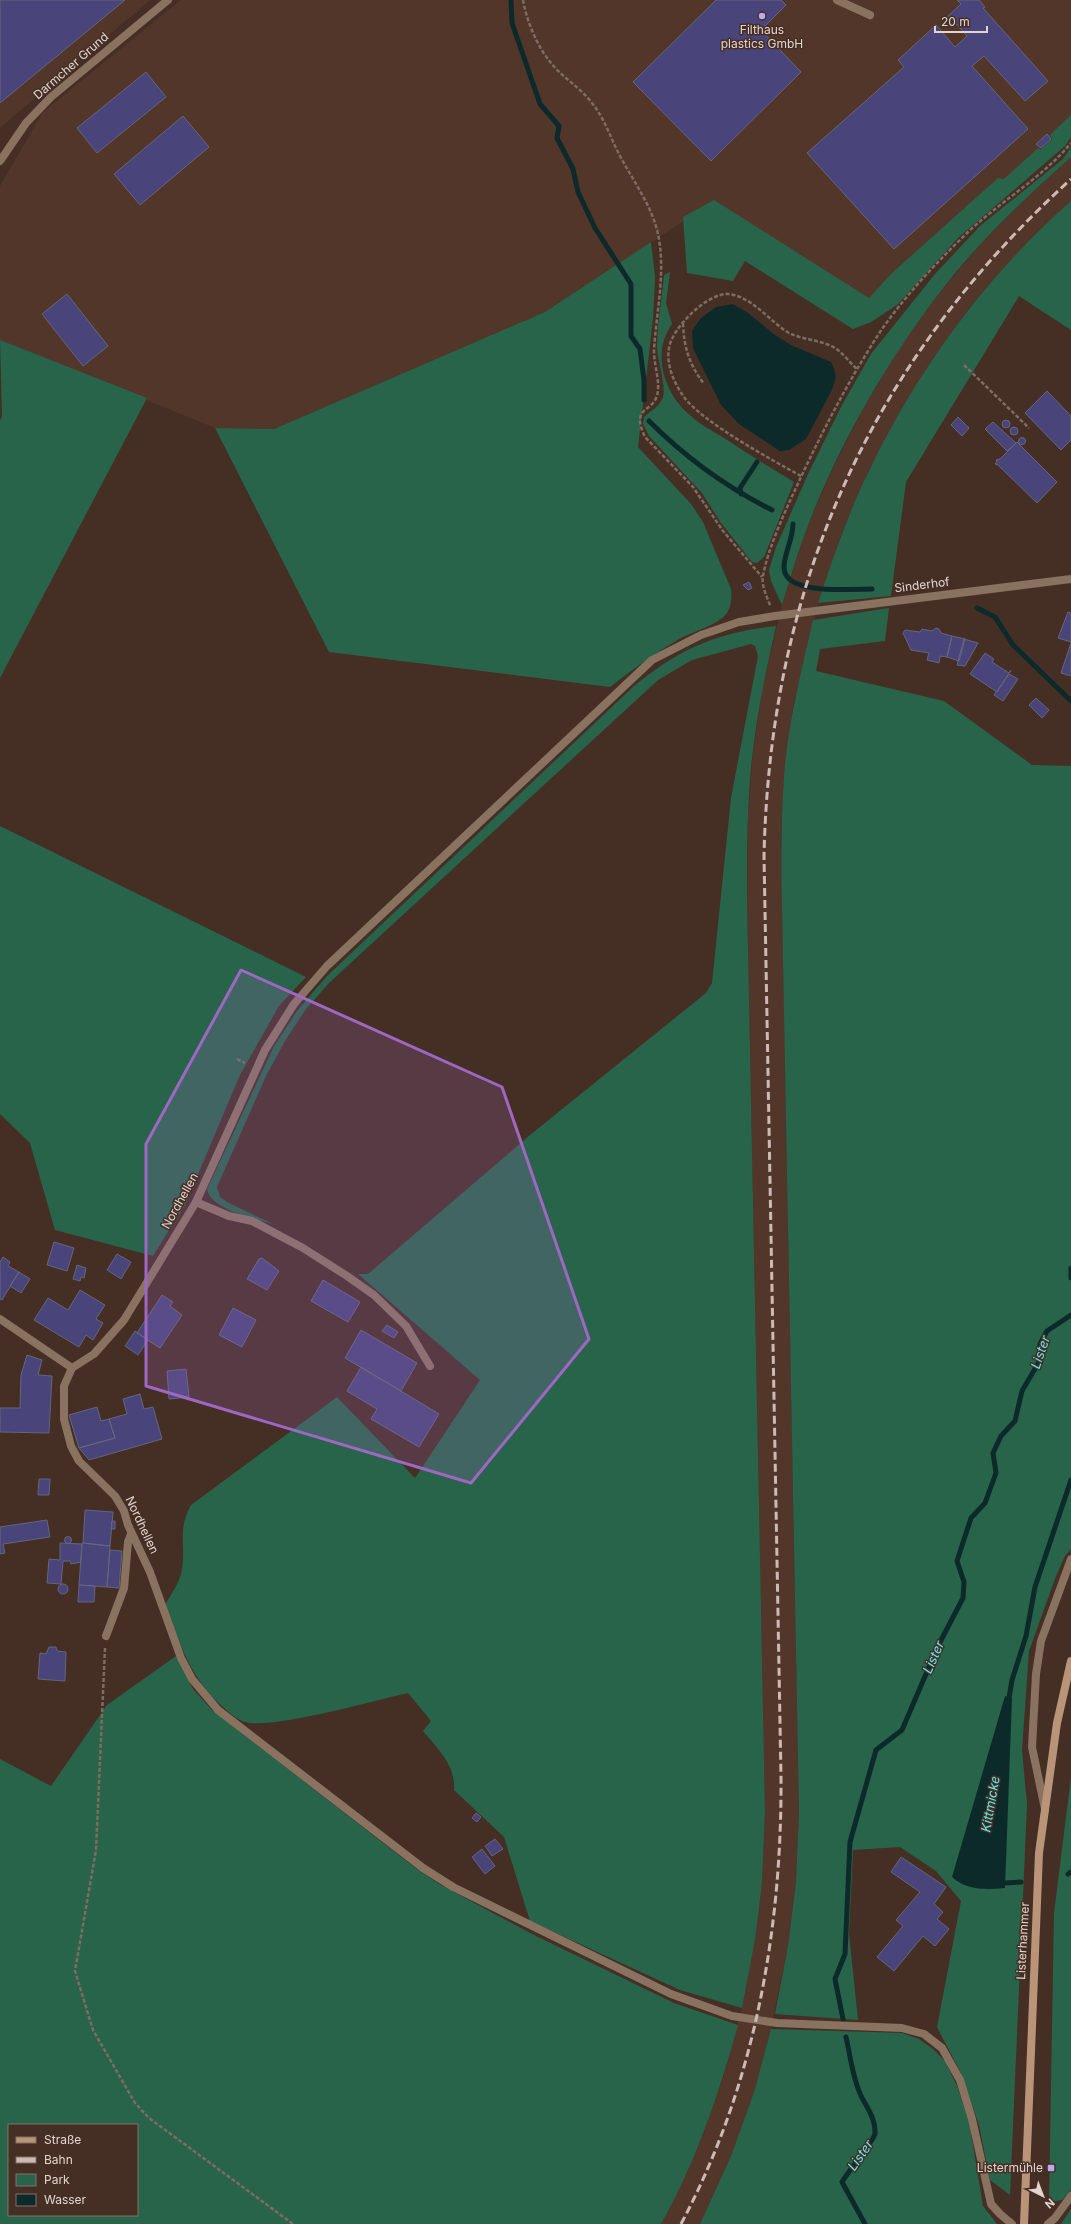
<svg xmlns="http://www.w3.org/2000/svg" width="1071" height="2224" viewBox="0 0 1071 2224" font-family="Inter,sans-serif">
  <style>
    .built { fill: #52362a }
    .green { fill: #28644a; fill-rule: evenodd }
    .water { fill: #0d2a2b }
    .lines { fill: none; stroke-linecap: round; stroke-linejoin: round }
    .stream { stroke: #0d2a2b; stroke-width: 5 }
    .building { fill: #49457b; stroke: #65657c }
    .path { stroke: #7e6b62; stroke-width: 2.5; stroke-dasharray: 4 2; stroke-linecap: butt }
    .lane { stroke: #8a7261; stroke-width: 8 }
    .street { stroke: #8a7261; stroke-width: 8 }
    .secondary { stroke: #ba9479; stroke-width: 8 }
    .rail { stroke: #cbbbb4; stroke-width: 3; stroke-dasharray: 8 4; stroke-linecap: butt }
    .marked { fill: #9f67c4; fill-opacity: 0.2; stroke: #9f67c4; stroke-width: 3; stroke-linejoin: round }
    .poi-dot { fill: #baaaf6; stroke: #452f25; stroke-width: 1.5 }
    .labels { text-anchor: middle; stroke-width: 3; stroke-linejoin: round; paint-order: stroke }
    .poi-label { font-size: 12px; fill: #e3d4ce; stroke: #452f25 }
    .street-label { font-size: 12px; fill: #e3d4ce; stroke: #452f25 }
    .water-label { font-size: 13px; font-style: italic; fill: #61e9ec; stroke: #452f25 }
  </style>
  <rect width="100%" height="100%" fill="#452f25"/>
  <path class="built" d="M 0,0 L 150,0 L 0,128 Z
    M 181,0 L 1071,0 L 1071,122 L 869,299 L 714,201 L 545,312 L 274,429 L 215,428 L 0,340 L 0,186 L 43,112 Z
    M 1071,157 L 1071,201 L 1015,257 L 975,303 L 934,357 L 901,410 L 869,470 L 843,530 L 818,603 L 794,701 L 784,775 L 781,838 L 799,1812 L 796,1881 L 788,1946 L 771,2029 L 754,2092 L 731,2156 L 700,2224 L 661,2224 L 702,2138 L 723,2078 L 742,2008 L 755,1940 L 762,1883 L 765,1811 L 747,897 L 748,815 L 753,751 L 763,686 L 782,605 L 804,535 L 832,470 L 862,411 L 897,352 L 937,295 L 979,246 L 1026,198 Z"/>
  <path class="green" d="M 1071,115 L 1071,137 L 1065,146 L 958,238 L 897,305 L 871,322 L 853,329 L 745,261 L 733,281 L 687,273 L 683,217 L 714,200 L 869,298 L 892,273 L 998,178 L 1004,179 L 1038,148 L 1040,150 L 1052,139 L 1050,135 Z
    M 1071,147 L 1071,157 C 1023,200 976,244 937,296 C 882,369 836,450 804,536 C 796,558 789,582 782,605 L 771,581 L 769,570 L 776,547 L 808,474 L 842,405 L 871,354 L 935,274 L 980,226 L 1063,159 Z
    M 1071,201 L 1071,330 L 1019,296 L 906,482 L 891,596 L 818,603 C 833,558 848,513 869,471 C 917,370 987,275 1071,201 Z
    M 651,242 L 655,277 L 653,319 L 638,447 L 691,504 L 703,522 L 731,589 C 732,600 731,612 721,619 C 708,628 692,632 679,639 C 655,653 632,670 610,687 L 329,652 L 215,428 L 274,429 L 545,312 Z
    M 670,272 L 666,303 L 672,324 C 651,353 664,394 691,416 C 700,425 713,431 724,438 C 747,453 770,468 794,482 L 764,557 L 757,563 L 752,562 L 721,523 L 702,493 L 649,436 L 643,424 L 644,417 C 651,411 660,406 663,397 C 666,386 658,362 657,348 C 657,324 662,299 664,275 Z
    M 0,340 L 147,398 L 0,678 L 0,421 L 2,416 Z
    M 889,608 L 885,641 L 820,649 L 816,671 L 944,701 L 1032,765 L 1071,766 L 1071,1549 L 1065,1556 L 1056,1576 L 1029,1651 L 1022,1750 L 1027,1804 L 1010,2195 L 990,2180 L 979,2125 L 961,2073 L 937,2027 L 961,1901 L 936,1871 L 900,1847 L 853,1850 L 849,1934 L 858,2020 L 775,2014 L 788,1946 L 796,1881 L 799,1812 L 782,907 C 781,863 781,820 784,776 C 788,723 801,672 813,620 Z
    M 776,626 C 767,667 758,708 753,750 C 747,799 747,848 747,897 L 765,1811 L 762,1883 L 755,1940 L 742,2008 L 680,1990 L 530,1921 L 504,1837 L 454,1790 C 456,1766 438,1749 423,1731 L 431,1721 L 408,1693 C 377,1700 270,1730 245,1722 C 237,1720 229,1712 223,1707 C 190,1678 181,1645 165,1605 C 172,1593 180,1582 182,1569 C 186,1543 177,1530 191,1505 L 337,1397 L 415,1478 L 480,1380 L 358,1274 L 368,1274 L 530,1135 L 706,993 L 712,983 L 731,798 L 758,656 L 755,646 L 751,644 L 692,660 L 658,680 L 330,982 L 306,1009 L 285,1041 L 266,1076 L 217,1187 L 220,1197 L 227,1202 L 275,1225 C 257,1219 210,1210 207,1189 L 274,1046 L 297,1011 L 327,976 L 633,687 C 679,649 716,633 776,626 Z
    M 0,826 L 306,977 L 279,1006 L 240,1075 L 185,1205 L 153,1256 L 55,1230 L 30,1143 L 0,1114 Z
    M 176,1656 L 193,1689 L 212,1710 L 414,1867 L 439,1884 L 532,1934 L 674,2003 L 738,2025 C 719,2094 696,2162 661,2224 L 0,2224 L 0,1759 L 51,1786 L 107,1705 ZM 9,2125 L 137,2125 L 137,2215 L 9,2215 Z
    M 1071,1777 L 1071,2190 L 1062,2200 L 1049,2202 L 1054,1913 Z
    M 771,2029 L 902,2033 L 919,2039 L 933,2049 L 945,2061 L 957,2086 L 969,2121 L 983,2206 L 997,2224 L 700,2224 L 731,2156 L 754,2092 Z
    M 1071,2209 L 1071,2224 L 1061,2224 Z"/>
  <path class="water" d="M 733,304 L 748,313 L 775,335 L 791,345 L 831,362 L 834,369 L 836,377 L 832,390 L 806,439 L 789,450 L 780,451 L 739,424 L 721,405 L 693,348 L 692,331 L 700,319 L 716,307 Z
    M 1005,1696 L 1012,1698 L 1005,1888 C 986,1890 966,1890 952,1877 Z"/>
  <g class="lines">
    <path class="stream" d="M 511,0 L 512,23 L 540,104 L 559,126 L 557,138 L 573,169 L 578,192 L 595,228 L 631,284 L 631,336 L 640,349 L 644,380 L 644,400
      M 649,421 C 685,457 726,487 772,510
      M 741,494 L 740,488 L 757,462
      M 793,524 C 793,539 785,551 784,566 C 782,596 852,589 872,589
      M 977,608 L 995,617 L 1013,645 L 1071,701
      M 1071,1268 L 1071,1278
      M 1008,1704 L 1012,1680 L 1026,1636 L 1035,1587 L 1071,1480
      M 1068,1874 L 1071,1872
      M 999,1879 L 1005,1883 L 1021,1882
      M 843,2019 L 835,1979 L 845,1954 L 850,1842 L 876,1750 L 902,1730 L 938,1646 L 963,1598 L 964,1582 L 957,1561 L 971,1518 L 985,1503 L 996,1473 L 993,1453 L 1001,1436 L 1015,1421 L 1022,1391 L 1039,1362 L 1040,1344 L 1047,1331 L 1071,1315
      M 846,2037 C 850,2054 852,2074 859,2091 C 864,2105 876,2116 875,2134 C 874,2140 847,2173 842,2182 L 865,2224"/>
  </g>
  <path class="building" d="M 0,0 L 125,0 L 0,103 Z
    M 716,0 L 781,0 L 786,5 L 761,30 L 801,72 L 711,161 L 633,82 Z
    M 957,0 L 979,0 L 985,7 L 983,8 L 1048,81 L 1025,101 L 984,56 L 972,66 L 1028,129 L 894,249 L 807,153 L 904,67 L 898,60 L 936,25 L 955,47 L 967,36 L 949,16 L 947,17 L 961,4 Z
    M 146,72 L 166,97 L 97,153 L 77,128 Z
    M 183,116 L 209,147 L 140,205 L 114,174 Z
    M 1047,134 L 1051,139 L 1041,148 L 1036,144 Z
    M 67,294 L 108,346 L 83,366 L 42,314 Z
    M 1047,391 L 1071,416 L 1071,440 L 1061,450 L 1025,413 Z
    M 958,417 L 969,428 L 962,436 L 951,425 Z
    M1002 424a4 4 0 1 1 8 0a4 4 0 1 1-8 0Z
    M 993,422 L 1016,443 L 1007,451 L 985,429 Z
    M1010 431a4 4 0 1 1 8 0a4 4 0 1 1-8 0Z
    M1018.5 441a3.5 3.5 0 1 1 7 0a3.5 3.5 0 1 1-7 0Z
    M 1017,442 L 1057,482 L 1037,503 L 998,465 L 995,464 L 997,462 L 996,460 L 1000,459 Z
    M 749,582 L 752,588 L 748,590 L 743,585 Z
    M 1068,612 L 1071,613 L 1071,642 L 1058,638 Z
    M 936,628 L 939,629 L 941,633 L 952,636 L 947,657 L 940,656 L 939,663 L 927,660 L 929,653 L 911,650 L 903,633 L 905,630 L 920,632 L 922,629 L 932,631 Z
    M 952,636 L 965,639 L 959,661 L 947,657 Z
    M 964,639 L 978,643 L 965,666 L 957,665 Z
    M 1071,643 L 1071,676 L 1061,673 Z
    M 985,653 L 994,659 L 992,662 L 1009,673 L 1011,670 L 997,692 L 970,674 Z
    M 1009,674 L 1018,679 L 1003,701 L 994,695 Z
    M 1036,698 L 1049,710 L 1042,718 L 1029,705 Z
    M 54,1242 L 74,1248 L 67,1271 L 47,1265 Z
    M 117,1254 L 131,1262 L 121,1279 L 107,1270 Z
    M 3,1257 L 10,1262 L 8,1266 L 19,1272 L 2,1300 L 0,1299 L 0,1262 Z
    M 262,1258 L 279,1271 L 267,1290 L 247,1279 L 259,1259 Z
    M 77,1265 L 86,1268 L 84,1278 L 81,1277 L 80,1281 L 73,1279 Z
    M 19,1272 L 30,1279 L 21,1293 L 10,1286 Z
    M 323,1280 L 360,1302 L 348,1322 L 311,1301 Z
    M 80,1290 L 105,1305 L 96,1319 L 103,1323 L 93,1340 L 86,1335 L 79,1347 L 34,1320 L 48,1298 L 68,1310 Z
    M 162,1295 L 173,1302 L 170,1306 L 182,1315 L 160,1348 L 137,1333 Z
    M 233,1308 L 256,1320 L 242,1347 L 219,1335 Z
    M 387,1325 L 398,1332 L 394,1338 L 382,1331 Z
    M 361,1330 L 417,1363 L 401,1391 L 345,1358 Z
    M 135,1331 L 148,1340 L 138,1355 L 125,1346 Z
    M 27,1355 L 42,1360 L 38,1375 L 52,1376 L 49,1433 L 0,1432 L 0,1408 L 20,1408 L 21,1375 Z
    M 361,1367 L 439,1414 L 419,1447 L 371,1419 L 377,1409 L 347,1391 Z
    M 186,1369 L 189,1397 L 169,1399 L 167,1371 Z
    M 140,1394 L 144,1409 L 153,1407 L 162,1439 L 89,1460 L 79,1448 L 115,1438 L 109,1419 L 127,1414 L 123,1399 Z
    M 97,1407 L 101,1421 L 109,1419 L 115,1438 L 79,1448 L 69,1415 Z
    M 39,1479 L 50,1479 L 49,1495 L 38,1495 Z
    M 85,1510 L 113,1512 L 110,1546 L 83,1543 Z
    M 47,1520 L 50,1537 L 3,1544 L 5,1553 L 0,1554 L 0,1527 Z
    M 112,1521 L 115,1521 L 115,1529 L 111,1529 Z
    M64.5 1540a3.5 3.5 0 1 1 7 0a3.5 3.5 0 1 1-7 0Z
    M 60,1543 L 82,1544 L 81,1562 L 71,1564 L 70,1561 L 63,1561 L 61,1584 L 47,1583 L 49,1559 L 60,1560 Z
    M 82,1543 L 110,1546 L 107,1587 L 79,1585 Z
    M 110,1550 L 122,1551 L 119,1588 L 107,1587 Z
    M58 1589a5 5 0 1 1 10 0a5 5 0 1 1-10 0Z
    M 79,1585 L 95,1586 L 94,1602 L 78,1602 Z
    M 49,1647 L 56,1647 L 57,1651 L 66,1652 L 65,1681 L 38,1679 L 40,1653 L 46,1654 Z
    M 476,1813 L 481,1817 L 477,1822 L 472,1818 Z
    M 495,1839 L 503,1849 L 492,1856 L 485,1846 Z
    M 482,1849 L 495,1866 L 485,1874 L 472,1857 Z
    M 901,1857 L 946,1887 L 934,1904 L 943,1912 L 937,1919 L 949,1929 L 935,1946 L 923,1936 L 894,1971 L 877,1957 L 903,1926 L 896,1920 L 920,1892 L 891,1872 Z"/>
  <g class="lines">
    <path class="path" d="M 523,0 C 527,22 537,46 551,63 C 563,78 581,88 592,103 C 605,119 610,137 619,154 C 632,179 650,203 657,230 C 667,269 656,312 654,351 C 654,364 659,377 658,390 C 656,415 629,403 645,437 L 693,487 L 723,531 L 762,577
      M 683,323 C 684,348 689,364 704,384
      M 964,365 L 1029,428
      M 801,476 C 772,460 702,422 684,397 C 674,383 666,365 669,348 C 672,328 707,293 728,294 C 752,296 770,322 789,333 C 803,340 822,340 835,348 C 843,353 850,363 857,369
      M 770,605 C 767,597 761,585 763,576 C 768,547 788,505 801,477 C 825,426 851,376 882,329 C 906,295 936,263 966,234 C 999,202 1041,179 1071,143
      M 237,1059 L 245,1063
      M 105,1648 L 96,1850 L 75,1971 L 93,2030 L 135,2103 L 149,2118 L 293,2224"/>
    <path class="lane" d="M 196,1202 L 229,1216 L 252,1221 L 303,1248 L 347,1276 L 374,1295 L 406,1326 L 430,1366
      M 106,1636 L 124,1588 L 128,1542 L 131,1534
      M 1045,1809 L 1032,1747 L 1036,1674 L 1041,1641 L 1071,1559"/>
    <path class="street" d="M 837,0 L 870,15
      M 0,161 L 26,123 L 51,97 L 168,0
      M 0,1319 L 72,1368
      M 1012,2224 L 1000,2214 L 991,2204 L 972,2119 L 960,2080 L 942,2048 L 924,2034 L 902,2028 L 777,2023 L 732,2016 L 671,1994 L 453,1887 L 423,1868 L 218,1710 L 192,1679 L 181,1658 L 150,1572 L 128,1525 L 124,1511 L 115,1496 L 79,1461 L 71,1446 L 64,1419 L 64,1386 L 72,1368 L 94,1354 L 124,1320 L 196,1202 L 265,1050 L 294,1004 L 327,966 L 652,660 L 701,635 L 739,622 L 775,616 L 1071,579
      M 1048,2224 L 1055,2218 L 1071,2196"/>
    <path class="secondary" d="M 1024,2224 L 1039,1853 L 1057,1723 L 1071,1661"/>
    <path class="rail" d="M 681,2224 C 754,2087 782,1932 781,1777 L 764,856 C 770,585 870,362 1071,179"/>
  </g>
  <path class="marked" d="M 241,970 L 502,1087 L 589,1339 L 471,1483 L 146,1386 L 146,1144 Z"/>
  <g class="poi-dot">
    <circle cx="762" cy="16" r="4"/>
    <rect x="1047" y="2164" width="8" height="8" rx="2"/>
  </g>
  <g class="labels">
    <g class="poi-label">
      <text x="762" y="34">Filthaus<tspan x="762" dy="14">plastics GmbH</tspan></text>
      <text x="1043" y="2172" text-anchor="end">Listermühle</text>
    </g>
    <g class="street-label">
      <text transform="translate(71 66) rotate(-41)" y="4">Darmcher Grund</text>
      <text transform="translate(922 585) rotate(-7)" y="4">Sinderhof</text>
      <text transform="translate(180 1201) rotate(-61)" y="4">Nordhellen</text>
      <text transform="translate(142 1525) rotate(65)" y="4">Nordhellen</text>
      <text transform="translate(1023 1941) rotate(-87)" y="4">Listerhammer</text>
    </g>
    <g class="water-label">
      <text transform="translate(1040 1352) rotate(-71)" y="5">Lister</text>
      <text transform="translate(933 1657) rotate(-66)" y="5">Lister</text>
      <text transform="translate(990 1804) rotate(-80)" y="5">Kittmicke</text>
      <text transform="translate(860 2155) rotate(-55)" y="5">Lister</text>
    </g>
  </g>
  <rect x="8" y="2124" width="130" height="92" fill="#452f25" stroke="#847169"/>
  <rect x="16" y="2137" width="20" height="6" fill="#ba9479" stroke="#847169"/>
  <text x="44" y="2144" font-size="12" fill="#e3d4ce">Straße</text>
  <rect x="16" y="2157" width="20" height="6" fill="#cbbbb4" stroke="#847169"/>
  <text x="44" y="2164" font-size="12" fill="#e3d4ce">Bahn</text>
  <rect x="16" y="2174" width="20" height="12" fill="#28644a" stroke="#847169"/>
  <text x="44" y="2184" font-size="12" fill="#e3d4ce">Park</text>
  <rect x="16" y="2194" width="20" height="12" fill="#0d2a2b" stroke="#847169"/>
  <text x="44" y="2204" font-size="12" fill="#e3d4ce">Wasser</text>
  <g transform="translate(1043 2196) rotate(138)" stroke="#452f25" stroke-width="3" paint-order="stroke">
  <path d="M0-3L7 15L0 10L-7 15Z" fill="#e3d4ce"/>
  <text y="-6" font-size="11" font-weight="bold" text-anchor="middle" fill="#e3d4ce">N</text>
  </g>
  <path d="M935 26v6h52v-6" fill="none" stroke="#e3d4ce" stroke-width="2"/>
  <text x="941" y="26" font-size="12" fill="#e3d4ce" stroke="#452f25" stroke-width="3" paint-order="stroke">20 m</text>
</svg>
